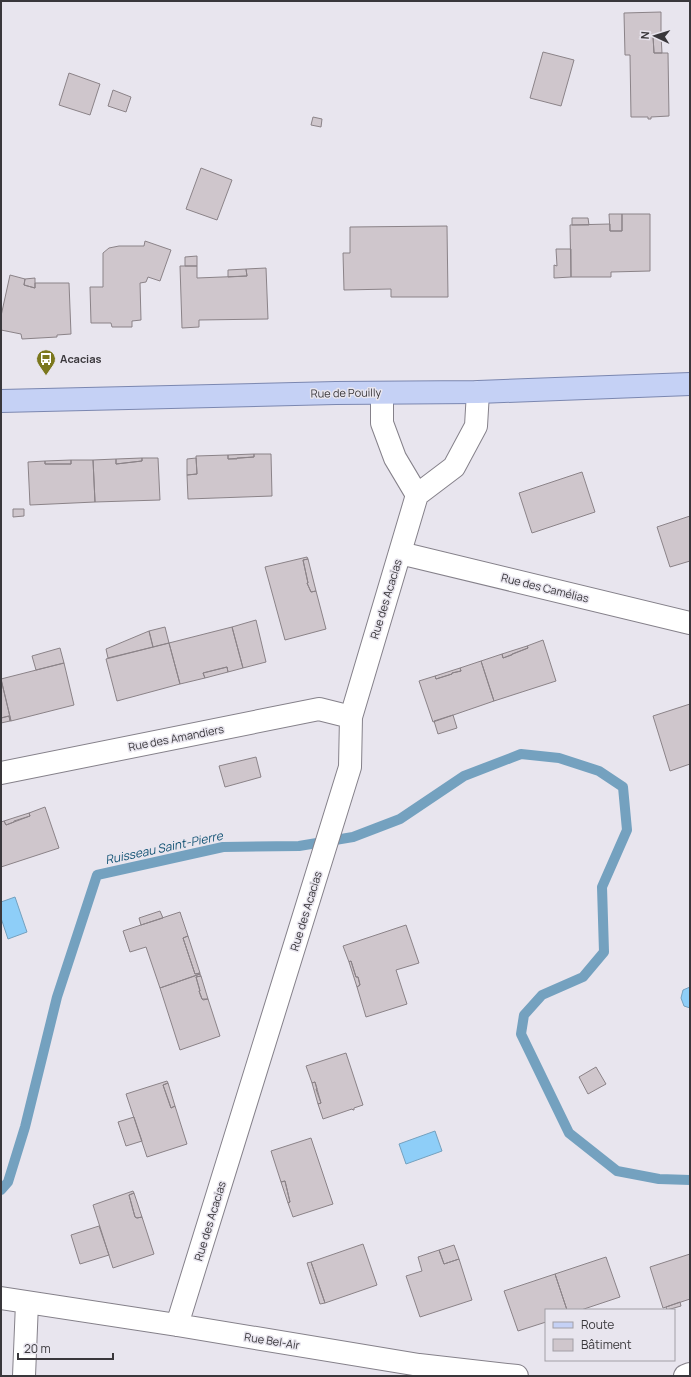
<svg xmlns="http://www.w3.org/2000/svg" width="691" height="1377" viewBox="0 0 691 1377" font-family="Manrope,sans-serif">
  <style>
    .water { fill: #8ecef8; stroke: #74a1bf }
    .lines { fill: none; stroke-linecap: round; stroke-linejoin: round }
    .stream { stroke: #74a1bf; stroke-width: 10 }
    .building { fill: #cfc6cc; stroke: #8b8388 }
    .minor-casing { stroke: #85818a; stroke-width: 24 }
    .major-casing { stroke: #7b87b0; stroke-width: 24 }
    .minor { stroke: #fff; stroke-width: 22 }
    .major { stroke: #c5d1f5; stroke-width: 22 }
    .labels { text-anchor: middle; stroke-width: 3; stroke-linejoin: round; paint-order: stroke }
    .poi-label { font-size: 11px; font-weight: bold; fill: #39373b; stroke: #e8e5ee; text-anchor: start }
    .street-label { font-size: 11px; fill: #39373b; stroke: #e8e5ee }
    .water-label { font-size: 12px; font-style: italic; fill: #105173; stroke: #e8e5ee }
  </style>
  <rect width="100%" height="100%" fill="#e8e5ee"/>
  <path class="water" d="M 15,897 L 27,932 L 8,939 L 1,918 L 1,902 Z
    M 690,987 L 690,1008 L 684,1006 L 681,998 L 683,990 Z
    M 435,1131 L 442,1151 L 406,1164 L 399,1144 Z"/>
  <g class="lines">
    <path class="stream" d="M 1,1190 L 8,1182 L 25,1127 L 57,997 L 97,875 L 223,847 L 299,846 L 353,837 L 400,819 L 464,776 L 521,754 L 559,758 L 599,771 L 623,787 L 627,830 L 602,887 L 604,952 L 583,977 L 542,995 L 524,1015 L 521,1034 L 569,1133 L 617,1171 L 659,1179 L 690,1180"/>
  </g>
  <path class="building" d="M 661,12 L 661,35 L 653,36 L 654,53 L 668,53 L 669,116 L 651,117 L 651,119 L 648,119 L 648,117 L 631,117 L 630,55 L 625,55 L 624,13 Z
    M 661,35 L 662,53 L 654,53 L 653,36 Z
    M 543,52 L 574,60 L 561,106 L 530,98 Z
    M 69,73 L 100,84 L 90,115 L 59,105 Z
    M 113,90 L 131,97 L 126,112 L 108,106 Z
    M 313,117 L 322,119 L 321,127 L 311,125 Z
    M 201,168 L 232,180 L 217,220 L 186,209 Z
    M 609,214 L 622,214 L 622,231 L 610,231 Z
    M 622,214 L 650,214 L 650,271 L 611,272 L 611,277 L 571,277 L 570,225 L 610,224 L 610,231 L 622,231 Z
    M 572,218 L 588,218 L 589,225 L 572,225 Z
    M 447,226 L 448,297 L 391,297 L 391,289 L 344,290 L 343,253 L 350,253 L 350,227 Z
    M 145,241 L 171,250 L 160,281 L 148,277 L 146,282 L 140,283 L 141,320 L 132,321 L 132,327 L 112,327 L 111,323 L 91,323 L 90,287 L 103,287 L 103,253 L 109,248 L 119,246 L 144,246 Z
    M 556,249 L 571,249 L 571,277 L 554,278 L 554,265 L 557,266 Z
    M 197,256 L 197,266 L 185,266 L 185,257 Z
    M 180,266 L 197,266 L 197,278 L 247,276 L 246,269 L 266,268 L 268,319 L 199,320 L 199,327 L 182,328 Z
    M 246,269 L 247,276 L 228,277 L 228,270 Z
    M 10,275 L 25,279 L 24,285 L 35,288 L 35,283 L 69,283 L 71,334 L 57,335 L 57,337 L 22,339 L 21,334 L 1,330 L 1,316 Z
    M 35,278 L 35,288 L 24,285 L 25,279 Z
    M 254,454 L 271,454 L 272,496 L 188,499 L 187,475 L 197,474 L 196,456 L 228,455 L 228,459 L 237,459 L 237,458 L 254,457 Z
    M 254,454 L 254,457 L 228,459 L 228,455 Z
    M 142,458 L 158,458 L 160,500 L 95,502 L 93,460 L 116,459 L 116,464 L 142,461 Z
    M 142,458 L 142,461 L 116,464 L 116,459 Z
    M 196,458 L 197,474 L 187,475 L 187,459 Z
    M 71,460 L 71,464 L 45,464 L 45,461 Z
    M 71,460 L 93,460 L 95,502 L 30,505 L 28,462 L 45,461 L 45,464 L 71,464 Z
    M 582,472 L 595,512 L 532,533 L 519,493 Z
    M 13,509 L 24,509 L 24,516 L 13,517 Z
    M 690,516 L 690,561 L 670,567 L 657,527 Z
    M 307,557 L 308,559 L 303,560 L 308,583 L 307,583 L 311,592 L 316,591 L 326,629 L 285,640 L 265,567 Z
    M 308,559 L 316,591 L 311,592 L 307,583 L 308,583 L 303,560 Z
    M 256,620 L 266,662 L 243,668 L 232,627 Z
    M 165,627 L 169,643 L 153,647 L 149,631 Z
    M 232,627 L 243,668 L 228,672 L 227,667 L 203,673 L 205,678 L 180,684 L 169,643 Z
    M 149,631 L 153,647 L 108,658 L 106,649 Z
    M 543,640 L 556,681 L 494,701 L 481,661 L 502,654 L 503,658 L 512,655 L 512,654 L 528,648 L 527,646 Z
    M 169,643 L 180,684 L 117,701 L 106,659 Z
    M 527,646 L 528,648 L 503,658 L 502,654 Z
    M 60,648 L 64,663 L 36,670 L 32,656 Z
    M 481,661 L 494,701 L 433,722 L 419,681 L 435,676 L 436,679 L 452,674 L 452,673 L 461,671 L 460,668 Z
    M 64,663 L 74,705 L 11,721 L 1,679 Z
    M 227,667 L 228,672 L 205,678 L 203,673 Z
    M 460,668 L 461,671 L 452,673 L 452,674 L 436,679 L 435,676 Z
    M 1,679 L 11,721 L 10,721 L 9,716 L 1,718 Z
    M 690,704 L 690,764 L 670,771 L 653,716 Z
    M 453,715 L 457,728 L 438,734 L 434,721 Z
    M 9,716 L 10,721 L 1,723 L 1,718 Z
    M 256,757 L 261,777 L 225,787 L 219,766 Z
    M 45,807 L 59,848 L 1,867 L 1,822 L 4,821 L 6,825 L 14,822 L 14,821 L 30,816 L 29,813 Z
    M 29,813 L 30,816 L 6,825 L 4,821 Z
    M 160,911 L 163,918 L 141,925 L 139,918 Z
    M 180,912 L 188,936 L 183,938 L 195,974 L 200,973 L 200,974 L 160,988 L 146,947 L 130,952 L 123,931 Z
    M 406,925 L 419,963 L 396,970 L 407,1004 L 366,1017 L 357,987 L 360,985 L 358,977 L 356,977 L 351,961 L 349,962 L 343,946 Z
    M 188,936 L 200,973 L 195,974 L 183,938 Z
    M 351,961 L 356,977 L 358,977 L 360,985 L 357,987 L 349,962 Z
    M 200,974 L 201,976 L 196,977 L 200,991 L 199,991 L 202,999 L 208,999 L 220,1036 L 180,1050 L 160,988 Z
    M 201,976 L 208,999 L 203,1000 L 202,999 L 199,991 L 200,991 L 196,977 Z
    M 346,1053 L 363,1105 L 354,1108 L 354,1110 L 353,1110 L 352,1109 L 323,1119 L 318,1104 L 321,1103 L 316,1089 L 317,1089 L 315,1082 L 312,1083 L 306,1066 Z
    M 596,1067 L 606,1084 L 588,1094 L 579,1077 Z
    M 167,1081 L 168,1083 L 163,1085 L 171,1108 L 175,1106 L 187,1144 L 147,1157 L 126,1094 Z
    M 315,1082 L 321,1103 L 318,1104 L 312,1083 Z
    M 168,1083 L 175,1106 L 171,1108 L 163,1085 Z
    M 134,1117 L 142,1141 L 126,1146 L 118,1122 Z
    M 311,1138 L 333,1204 L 293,1217 L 288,1203 L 290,1202 L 285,1181 L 281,1182 L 271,1151 Z
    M 285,1181 L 290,1202 L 288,1203 L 281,1182 Z
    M 133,1191 L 134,1193 L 129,1195 L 135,1217 L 137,1218 L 142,1217 L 154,1254 L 113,1268 L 93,1205 Z
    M 134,1193 L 142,1217 L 137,1218 L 135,1217 L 129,1195 Z
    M 99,1226 L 109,1255 L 80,1264 L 71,1235 Z
    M 363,1244 L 377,1285 L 325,1303 L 311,1262 Z
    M 454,1245 L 459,1259 L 444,1264 L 439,1250 Z
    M 439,1250 L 444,1264 L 459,1259 L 472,1300 L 420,1317 L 406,1276 L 422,1271 L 418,1257 Z
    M 690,1254 L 690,1299 L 663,1308 L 650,1267 Z
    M 606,1257 L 620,1297 L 581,1310 L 567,1310 L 555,1274 Z
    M 311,1262 L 325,1303 L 320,1304 L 307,1263 Z
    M 555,1274 L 567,1310 L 546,1310 L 546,1322 L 518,1331 L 504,1291 Z
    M 680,1302 L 681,1306 L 667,1310 L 666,1307 Z"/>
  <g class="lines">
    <defs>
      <path id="minor" d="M 382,393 L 382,423 L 395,458 L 417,495
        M 400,553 L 690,623
        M 1,773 L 319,709 L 351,717
        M 1,1298 L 177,1325 L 419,1365 L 517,1376
        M 177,1325 L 350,767 L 351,717 L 417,495 L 454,467 L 476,426 L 478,392
        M 24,1376 L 27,1303
        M 685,1376 L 690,1374"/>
      <path id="major" d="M 1,401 L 336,393 L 478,392 L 690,384"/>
    </defs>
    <use href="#minor" class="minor-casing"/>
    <use href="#major" class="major-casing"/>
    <use href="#minor" class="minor"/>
    <use href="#major" class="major"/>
  </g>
  <defs>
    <symbol id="bus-pin" viewBox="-11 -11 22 30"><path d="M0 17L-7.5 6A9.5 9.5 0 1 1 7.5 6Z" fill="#7b771d" stroke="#e8e5ee"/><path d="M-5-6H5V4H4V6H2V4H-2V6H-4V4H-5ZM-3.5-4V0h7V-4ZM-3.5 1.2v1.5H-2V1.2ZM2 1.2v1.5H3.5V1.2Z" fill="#fff"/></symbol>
  </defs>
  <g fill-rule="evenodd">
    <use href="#bus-pin" x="35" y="348" width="22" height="30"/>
  </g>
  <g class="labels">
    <g class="poi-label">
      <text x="60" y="363">Acacias</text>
    </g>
    <g class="street-label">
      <text transform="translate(346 393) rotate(-1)" y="4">Rue de Pouilly</text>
      <text transform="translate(545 588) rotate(14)" y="4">Rue des Camélias</text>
      <text transform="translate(386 599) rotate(-73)" y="4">Rue des Acacias</text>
      <text transform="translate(176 738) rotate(-11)" y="4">Rue des Amandiers</text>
      <text transform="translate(306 911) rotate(-73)" y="4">Rue des Acacias</text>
      <text transform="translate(210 1221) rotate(-73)" y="4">Rue des Acacias</text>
      <text transform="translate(272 1341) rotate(9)" y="4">Rue Bel-Air</text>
    </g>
    <g class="water-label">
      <text transform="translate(164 848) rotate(-12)" y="4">Ruisseau Saint-Pierre</text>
    </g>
  </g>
  <rect width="691" height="1377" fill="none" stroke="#39373b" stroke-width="4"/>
  <rect x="545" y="1309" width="130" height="52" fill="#e8e5ee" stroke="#a29fa6"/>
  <rect x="553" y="1322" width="20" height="6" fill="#c5d1f5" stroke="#a29fa6"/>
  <text x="581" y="1329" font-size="12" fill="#39373b">Route</text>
  <rect x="553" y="1339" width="20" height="12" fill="#cfc6cc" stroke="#a29fa6"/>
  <text x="581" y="1349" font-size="12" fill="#39373b">Bâtiment</text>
  <g transform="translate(655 36) rotate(274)" stroke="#e8e5ee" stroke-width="3" paint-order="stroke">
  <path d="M0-3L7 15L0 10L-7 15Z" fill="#39373b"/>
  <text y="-6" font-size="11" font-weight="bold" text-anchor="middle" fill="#39373b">N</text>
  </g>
  <path d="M18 1353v6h95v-6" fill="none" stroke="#39373b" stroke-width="2"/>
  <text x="24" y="1353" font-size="12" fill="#39373b" stroke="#e8e5ee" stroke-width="3" paint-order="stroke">20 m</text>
</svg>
